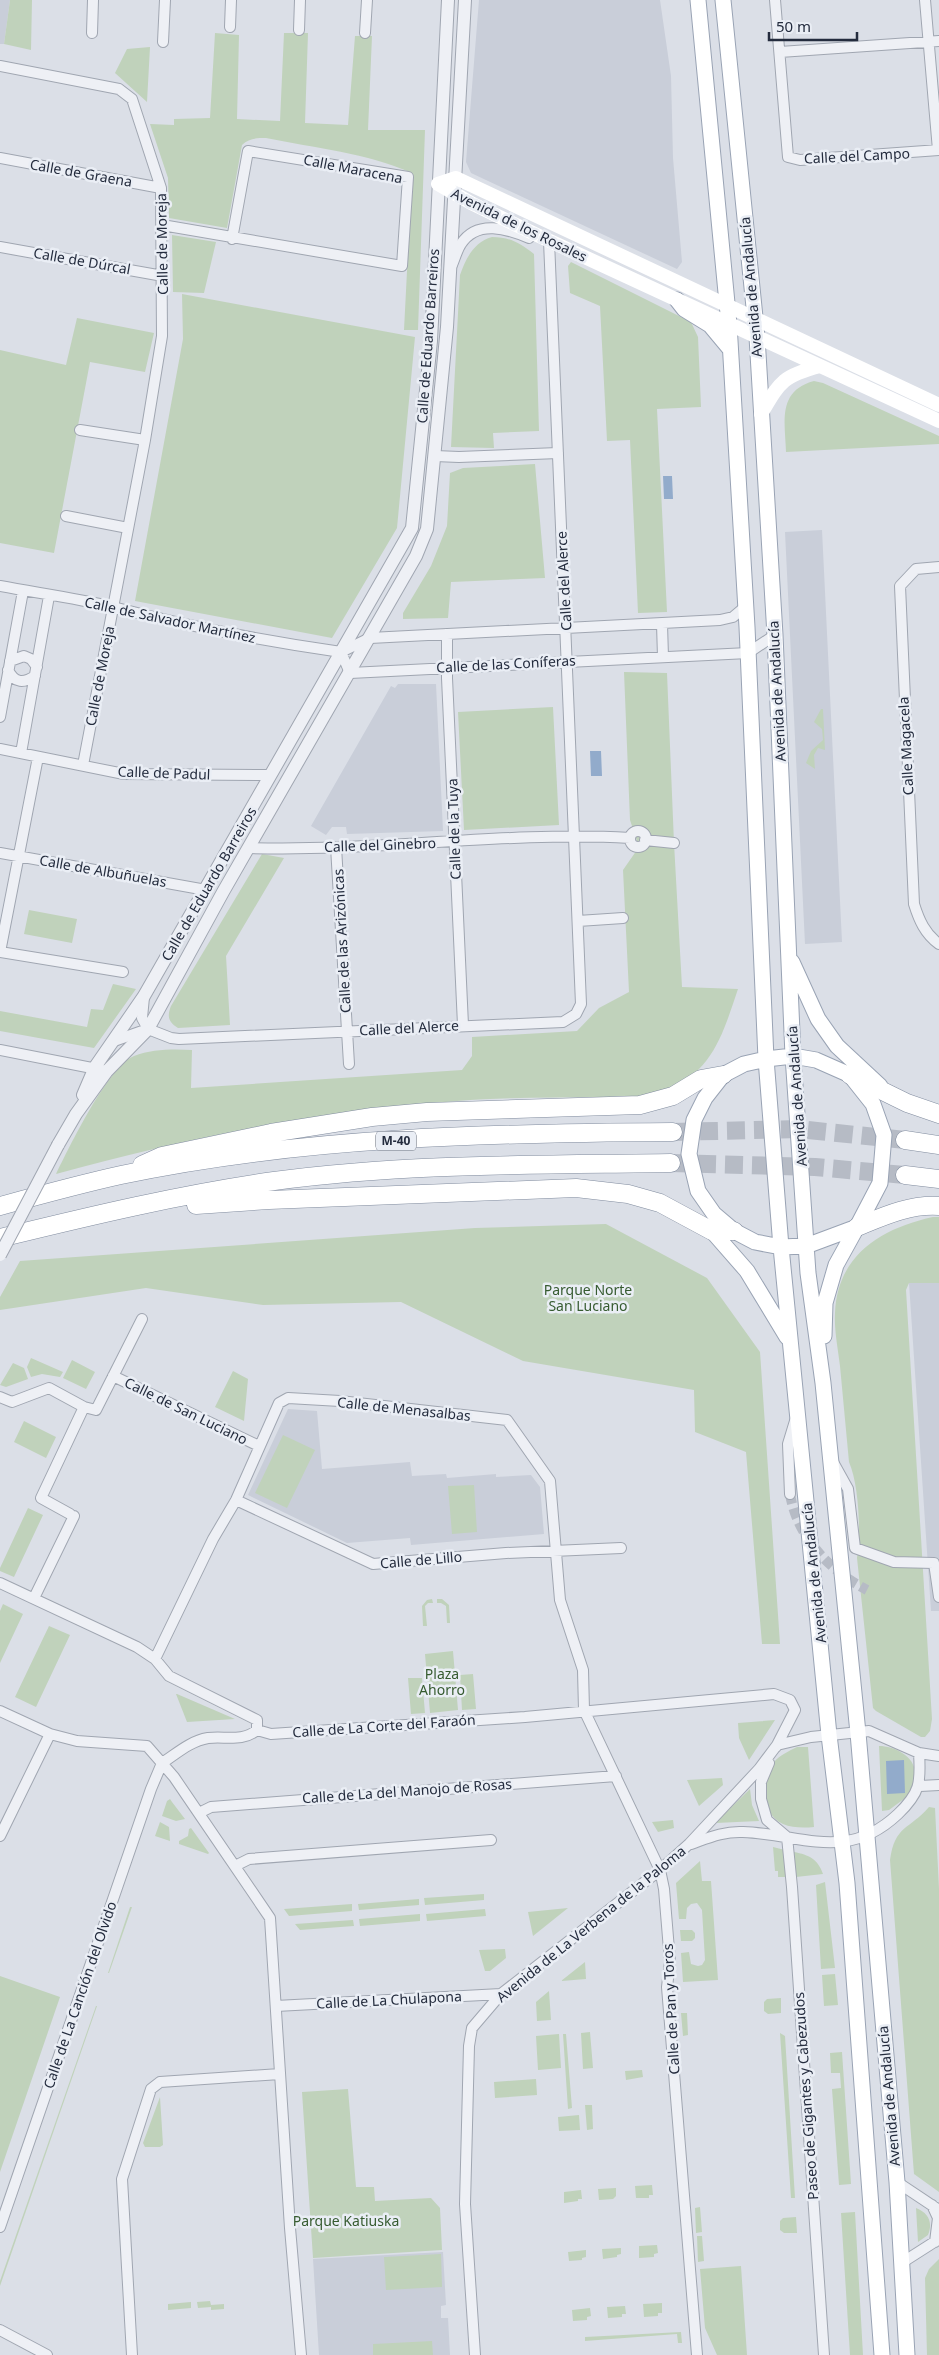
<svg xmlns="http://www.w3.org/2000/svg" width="939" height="2355" viewBox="0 0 939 2355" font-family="'Noto Sans',sans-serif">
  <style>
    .built { fill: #c9ced9 }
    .green { fill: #c0d2bb }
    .water { fill: #92abcb }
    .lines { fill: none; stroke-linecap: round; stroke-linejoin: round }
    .minor-tunnel { stroke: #b6bbc5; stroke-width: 10; stroke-dasharray: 10 5; stroke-linecap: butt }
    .motorway-tunnel { stroke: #b6bbc5; stroke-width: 18; stroke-dasharray: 18 9; stroke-linecap: butt }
    .minor-casing { stroke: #a0a6b1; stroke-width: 12 }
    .tertiary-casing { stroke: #a0a6b1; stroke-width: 14 }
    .primary-casing { stroke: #99a3b4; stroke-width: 17 }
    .motorway-casing { stroke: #818c9f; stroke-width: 19 }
    .minor { stroke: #eef0f5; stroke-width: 10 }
    .tertiary { stroke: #eef0f5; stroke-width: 12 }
    .secondary { stroke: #fff; stroke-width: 14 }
    .primary { stroke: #fff; stroke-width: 15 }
    .motorway { stroke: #fff; stroke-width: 18 }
    .tertiary-bridge-casing { stroke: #a0a6b1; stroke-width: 14; stroke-linecap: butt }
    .tertiary-bridge { stroke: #eef0f5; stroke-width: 12 }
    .labels { text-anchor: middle; stroke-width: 5; stroke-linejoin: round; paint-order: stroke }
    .shield { fill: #eaeef5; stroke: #5f6675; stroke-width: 1 }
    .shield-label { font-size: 12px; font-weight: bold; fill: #242c3e }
    .street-label { font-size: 14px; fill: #242c3e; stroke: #eaeef5 }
    .park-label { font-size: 14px; fill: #365b30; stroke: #eaeef5 }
  </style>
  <rect width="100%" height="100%" fill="#dbdfe7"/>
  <path class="built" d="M 0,0 L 10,0 L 4,44 L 0,44 Z
    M 479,0 L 660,0 L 671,76 L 673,158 L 682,262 L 677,269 L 471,173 L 466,162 Z
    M 822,530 L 842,942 L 805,944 L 785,532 Z
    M 398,684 L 436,684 L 443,831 L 347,834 L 346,827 L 332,827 L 326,835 L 311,826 L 391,686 L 395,688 Z
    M 909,1283 L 939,1283 L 939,1611 L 931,1611 Z
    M 288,1409 L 317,1411 L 322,1469 L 410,1462 L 412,1476 L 446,1474 L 447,1478 L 496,1474 L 496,1477 L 531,1475 L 540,1487 L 544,1534 L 411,1545 L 410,1538 L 347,1543 L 248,1495 Z
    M 443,2252 L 446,2305 L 441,2306 L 441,2318 L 448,2318 L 450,2355 L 319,2355 L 313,2259 Z"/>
  <path class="green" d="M 10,0 L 32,0 L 31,50 L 4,44 Z
    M 215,33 L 239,35 L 237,119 L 280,121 L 284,33 L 308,33 L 305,123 L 348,125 L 355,36 L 372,36 L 368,130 L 425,130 L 418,330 L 404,330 L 412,173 C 367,153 315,148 266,138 C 257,138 249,138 242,145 L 227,228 L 169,218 L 168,178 L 150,124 L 174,125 L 174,119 L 210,118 Z
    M 150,47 L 147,102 L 115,73 L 127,49 Z
    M 172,235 L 216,242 L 204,293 L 173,292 Z
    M 492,237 C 510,237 520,243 534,254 L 539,431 L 493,433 L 494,448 L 451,447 L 460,275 C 466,258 474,242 492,237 Z
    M 571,262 L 691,322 L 698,337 L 701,407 L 657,409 L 667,612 L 638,613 L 630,440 L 607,441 L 600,306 L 570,293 L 568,266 Z
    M 182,294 L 415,337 L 397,528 L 332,638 L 135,601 L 183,339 Z
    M 77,318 L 154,333 L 145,372 L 90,362 L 54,553 L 0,543 L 0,350 L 66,365 Z
    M 814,381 L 823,383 L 939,436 L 939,444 L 786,452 C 785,422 777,391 814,381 Z
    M 535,464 L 545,578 L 451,582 L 448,618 L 403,619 L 403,613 L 431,566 L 447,526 L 450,473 L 463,468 Z
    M 624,672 L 667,673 L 674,843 L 682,987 L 738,989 C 723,1033 713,1073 664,1091 C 647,1098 619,1096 600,1097 C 553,1098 503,1097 457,1101 C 318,1112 189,1137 56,1174 C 69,1148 108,1066 134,1056 C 152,1049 173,1049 192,1050 L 191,1088 L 462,1070 L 472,1056 L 472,1037 L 577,1031 L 599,1008 L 629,992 L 623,870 L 639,847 L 630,820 Z
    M 553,707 L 559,825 L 464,830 L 458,712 Z
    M 821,709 L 823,709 L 825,750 L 818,748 L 814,755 L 815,769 L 806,763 L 811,751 L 823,740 L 822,729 L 814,722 Z
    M 262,854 L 284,858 L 226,956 L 230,1025 L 178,1028 C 168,1022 167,1016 171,1006 Z
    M 29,910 L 77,919 L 72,943 L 24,934 Z
    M 113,984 L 136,989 L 94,1048 L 0,1031 L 0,1011 L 87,1027 L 91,1009 L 103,1010 Z
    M 933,1217 L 939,1217 L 939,1283 L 909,1283 L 906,1290 L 932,1719 L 930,1731 L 925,1737 L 921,1737 L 876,1711 L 873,1708 L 857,1558 C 861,1533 859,1485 849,1462 C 846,1430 843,1398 840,1366 C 838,1349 834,1330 835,1313 C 837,1255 882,1228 933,1217 Z
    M 606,1224 L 707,1278 L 760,1352 L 780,1644 L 762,1644 L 746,1452 L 695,1432 L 694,1390 L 523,1361 L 401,1302 L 263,1305 L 146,1288 L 0,1310 L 0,1297 L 20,1261 L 475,1228 Z
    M 31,1358 L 63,1372 L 60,1377 L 42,1374 L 31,1377 L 27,1367 Z
    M 72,1360 L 95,1372 L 86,1389 L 63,1378 Z
    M 13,1363 L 24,1368 L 28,1379 L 6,1387 L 0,1385 Z
    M 233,1371 L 248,1379 L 244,1421 L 215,1407 Z
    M 24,1421 L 56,1437 L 46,1458 L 14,1442 Z
    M 283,1435 L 315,1450 L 287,1508 L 255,1493 Z
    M 474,1485 L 477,1532 L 452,1534 L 448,1486 Z
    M 28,1508 L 43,1515 L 14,1577 L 0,1571 L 0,1568 Z
    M 432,1599 L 433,1603 L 428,1603 L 425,1606 L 427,1626 L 423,1626 L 422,1606 L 427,1600 Z
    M 437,1599 L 442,1599 L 449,1605 L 450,1623 L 447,1623 L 446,1606 L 441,1603 L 437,1603 Z
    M 3,1604 L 23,1614 L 0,1663 L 0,1611 Z
    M 49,1626 L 70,1635 L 36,1707 L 15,1697 Z
    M 453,1651 L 458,1710 L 430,1713 L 425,1654 Z
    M 473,1674 L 476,1709 L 462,1710 L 460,1675 Z
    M 408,1678 L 422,1678 L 425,1713 L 411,1714 Z
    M 176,1694 L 177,1694 L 235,1719 L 187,1722 Z
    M 775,1720 L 749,1760 L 739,1738 L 738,1723 Z
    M 879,1746 C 894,1746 915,1756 915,1773 C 916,1779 913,1787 912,1793 L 889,1810 L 882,1811 Z
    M 797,1747 L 808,1747 L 814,1827 C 804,1828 792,1828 783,1824 C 760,1814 760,1779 774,1762 C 780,1755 789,1751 797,1747 Z
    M 722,1778 L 723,1785 L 699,1806 L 687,1780 Z
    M 750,1789 L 752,1805 L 759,1821 L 715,1823 Z
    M 170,1799 L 172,1802 L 185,1819 L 176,1821 L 162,1816 L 167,1801 Z
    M 929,1807 L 935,1808 L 939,1889 L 939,2192 L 914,2174 L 890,1860 C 895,1825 909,1830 929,1807 Z
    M 673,1820 L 674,1828 L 658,1832 L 652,1822 Z
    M 160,1822 L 169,1827 L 170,1841 L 155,1836 Z
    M 191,1828 L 209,1853 L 208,1854 L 179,1844 L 179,1841 L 188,1836 L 189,1829 Z
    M 773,1847 L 785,1850 L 787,1877 L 778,1877 L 778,1871 L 775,1871 Z
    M 794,1852 C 809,1855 818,1859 823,1874 L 796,1877 Z
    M 700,1861 L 702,1881 L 711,1881 L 718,1980 L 683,1982 L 681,1953 L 689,1952 L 691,1964 L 698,1966 L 702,1965 L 705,1960 L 702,1910 L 697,1903 L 691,1904 L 687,1908 L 686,1919 L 679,1919 L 676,1883 Z
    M 825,1882 L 835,1968 L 821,1969 L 816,1885 Z
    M 484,1894 L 484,1900 L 425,1905 L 424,1898 Z
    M 419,1899 L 419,1905 L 359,1910 L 358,1904 Z
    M 352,1904 L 352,1911 L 289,1916 L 284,1909 Z
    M 130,1907 L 132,1907 L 109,1973 L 108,1973 Z
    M 568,1908 L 533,1936 L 528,1912 Z
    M 485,1909 L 486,1916 L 427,1921 L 426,1914 Z
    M 420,1914 L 420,1921 L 360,1926 L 359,1919 Z
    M 353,1920 L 354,1926 L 300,1930 L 295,1924 Z
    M 680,1930 L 692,1930 L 695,1933 L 695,1938 L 692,1941 L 681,1941 Z
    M 505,1949 L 506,1958 L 490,1971 L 485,1971 L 479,1950 Z
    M 585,1962 L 586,1979 L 561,1981 Z
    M 835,1974 L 838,2005 L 824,2006 L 822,1975 Z
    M 0,1976 L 60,1997 L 0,2172 Z
    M 549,1991 L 551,2020 L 537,2021 L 536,2002 Z
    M 781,1998 L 781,2013 L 768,2014 L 764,2011 L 764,2002 L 767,1999 Z
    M 96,2006 L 97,2006 L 0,2286 L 0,2281 Z
    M 681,2013 L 687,2013 L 688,2035 L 683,2036 Z
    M 590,2032 L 593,2068 L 583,2069 L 581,2033 Z
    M 780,2033 L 785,2036 L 795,2198 L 791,2198 Z
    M 559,2034 L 561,2068 L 538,2070 L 536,2036 Z
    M 563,2034 L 566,2034 L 572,2108 L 568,2109 Z
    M 842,2052 L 851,2184 L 839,2185 L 832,2089 L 841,2088 L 840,2073 L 831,2073 L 830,2053 Z
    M 642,2070 L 643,2077 L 626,2080 L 625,2071 Z
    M 536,2079 L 537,2095 L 495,2098 L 494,2082 Z
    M 348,2089 L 356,2187 L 374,2187 L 375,2201 L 431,2198 L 440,2208 L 442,2250 L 313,2258 L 302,2092 Z
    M 160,2097 L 163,2145 L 160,2147 L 145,2147 L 143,2143 Z
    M 585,2105 L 592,2105 L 593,2129 L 587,2130 Z
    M 579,2115 L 580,2130 L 559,2131 L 558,2117 Z
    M 652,2185 L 653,2195 L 649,2195 L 649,2198 L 636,2198 L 635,2186 Z
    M 616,2188 L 616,2196 L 613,2199 L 599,2200 L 598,2189 Z
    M 581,2190 L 582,2199 L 578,2199 L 578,2201 L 564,2203 L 564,2192 Z
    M 700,2207 L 702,2232 L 696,2233 L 695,2208 Z
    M 916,2208 C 929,2213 933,2223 928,2235 L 918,2242 Z
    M 855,2212 L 863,2355 L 850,2355 L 841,2213 Z
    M 796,2217 L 797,2233 L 784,2233 L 780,2230 L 780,2221 L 783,2218 Z
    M 697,2236 L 702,2236 L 704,2261 L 698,2262 Z
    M 657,2245 L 658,2253 L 654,2254 L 654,2257 L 639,2258 L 639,2246 Z
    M 621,2248 L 621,2254 L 617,2255 L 617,2257 L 603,2259 L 602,2249 Z
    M 586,2250 L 586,2257 L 582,2258 L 582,2260 L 569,2261 L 568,2252 Z
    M 441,2254 L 442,2287 L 386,2290 L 384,2257 Z
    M 939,2259 L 939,2355 L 927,2355 L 925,2278 L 929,2269 Z
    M 741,2266 L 747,2355 L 717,2355 L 705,2328 L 700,2269 Z
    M 210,2301 L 211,2305 L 224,2304 L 224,2309 L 211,2310 L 211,2307 L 198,2308 L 197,2302 Z
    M 191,2302 L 191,2308 L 168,2310 L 168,2304 Z
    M 662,2303 L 662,2313 L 658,2313 L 658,2316 L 644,2317 L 643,2304 Z
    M 625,2306 L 626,2314 L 622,2314 L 622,2317 L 608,2318 L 607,2307 Z
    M 590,2308 L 591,2316 L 587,2317 L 587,2320 L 573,2321 L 572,2310 Z
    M 681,2332 L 682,2343 L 678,2343 L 677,2334 L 585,2341 L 585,2337 Z
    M 432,2341 L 433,2355 L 373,2355 L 373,2344 Z"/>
  <path class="water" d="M 663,476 L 672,476 L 673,499 L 664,499 Z
    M 590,751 L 601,751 L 602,776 L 591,776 Z
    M 904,1760 L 905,1793 L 887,1794 L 886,1761 Z"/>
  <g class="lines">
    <path class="minor-tunnel" d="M 790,1494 C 797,1537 830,1571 867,1590"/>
    <path class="motorway-tunnel" d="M 673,1132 L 798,1129 L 905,1140
      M 671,1163 L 815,1167 L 905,1175"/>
    <defs>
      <path id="minor" d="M 775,0 L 788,157 L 800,160 L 939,150
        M 925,0 L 938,150
        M 230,27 L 231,0
        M 299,30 L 300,0
        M 92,33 L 93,0
        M 365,33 L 367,0
        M 163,42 L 165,0
        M 780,52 L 939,41
        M 0,66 L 119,89 L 132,99 L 161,188 L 162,336 L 145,440 L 83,765
        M 0,158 L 161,188
        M 162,225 L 402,266 L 408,177 L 248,151 L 232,239
        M 0,247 L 163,276
        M 452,265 C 455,258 457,250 461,244 C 477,219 508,229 529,238
        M 80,430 L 145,440
        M 435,456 L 459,457 L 558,453
        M 66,516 L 128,528
        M 939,567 L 916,569 L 900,586 L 914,904 C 919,920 925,934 939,944
        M 0,586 C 37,593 76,598 113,607 C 187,626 264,641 341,652
        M 662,624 L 663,657
        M 447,634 L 447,678 L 463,1025
        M 341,652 L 350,673 L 748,653 L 775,635
        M 341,652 L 370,638 L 720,620 L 733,617 L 746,606
        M 10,661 L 24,656 L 31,659 L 37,667
        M 8,670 C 15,684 24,683 35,676
        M 0,717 L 23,591
        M 0,749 L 124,774 L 271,775
        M 21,753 L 49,596
        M 38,757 L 0,952 L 123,972
        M630 839a8 8 0 1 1 16 0a8 8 0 1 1-16 0Z
        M 645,840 L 674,843
        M 336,847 L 349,1064
        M 249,848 C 376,852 504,831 630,838
        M 0,853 L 206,890
        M 578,921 L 623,918
        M 144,997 L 142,1018 L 148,1029
        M 114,1041 L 148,1029 L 171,1038 L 179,1039 L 563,1022 L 576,1014 L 581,1004 L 549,241
        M 0,1050 L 102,1070
        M 113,1376 L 259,1446
        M 0,1397 L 12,1402 L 49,1388 L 84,1407
        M 833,1462 L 848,1489 L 855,1548 L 894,1562 L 934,1563 L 939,1597
        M 790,1494 L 788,1444 L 795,1421
        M 236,1500 L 373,1564 L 506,1553 L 621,1548
        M 70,1514 L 41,1498 L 84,1407 L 96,1410 L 142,1319
        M 0,1583 L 137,1647 L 155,1659 L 169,1676 L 257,1720 L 257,1730
        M 34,1598 L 74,1516
        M 155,1659 L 213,1539 L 236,1500 L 279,1403 L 288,1398 L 340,1401 L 507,1420 L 550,1481 L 560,1600 L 583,1670 L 584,1710 L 660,1870 L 664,1889 L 670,1962 L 667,1987 L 697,2355
        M 0,1711 L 50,1734 L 77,1741 L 147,1746 L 174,1777 L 270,1918 L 290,2228 L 301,2355
        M 257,1730 L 271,1734 L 525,1717 L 774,1694 L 790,1700 L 795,1710 L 776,1747
        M 162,1763 C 176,1754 190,1741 208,1738 C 225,1736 243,1742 257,1730
        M 769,1763 L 761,1782 L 761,1799 L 767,1820 L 787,1837
        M 920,1786 L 939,1785
        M 199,1813 L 211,1807 L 616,1776
        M 0,1836 L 50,1734
        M 787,1837 L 792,1887 L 824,2355
        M 691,1844 C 708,1838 724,1831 743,1832 C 802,1834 846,1863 898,1814 C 920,1793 921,1783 919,1753
        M 235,1866 L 249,1859 L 491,1840
        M 276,2006 L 501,1994
        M 897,2182 L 939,2210
        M 932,2205 L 938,2218 L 935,2242
        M 0,2227 L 151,1789 L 162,1763
        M 903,2262 L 939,2239
        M 0,2330 L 47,2355
        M 132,2355 L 122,2179 L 151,2089 L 160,2082 L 280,2074
        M 475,2355 L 465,2204 L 469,2046 L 472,2028 L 501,1994 L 660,1870 L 689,1844 L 759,1769 L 777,1745 L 811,1737 L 869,1731 L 919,1753 L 939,1756"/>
      <path id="tertiary" d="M 83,1095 L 95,1067 L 144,996 L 412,528 L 431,341 L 448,0
        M 58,1145 L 76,1114 L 107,1071 L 148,1029 L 223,892 L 416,556 L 427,529 L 447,327 L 465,0"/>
      <path id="primary" d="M 698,0 L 729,324 L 747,627 L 766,1059 L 781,1247 L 829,1735 L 847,1883 L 882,2355
        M 723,0 L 757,337 L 775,635 L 793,1056 L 808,1273 L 823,1383 L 858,1733 L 897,2182 L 907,2355
        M 677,300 L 684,309 L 710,325 L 730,349
        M 792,962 L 818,1019 L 837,1046 L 880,1086
        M 712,1231 L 747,1271 L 787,1337
        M 824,1336 L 825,1303 L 836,1265 L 857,1227 L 880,1183 L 884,1135 L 873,1104 L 850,1075 L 816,1060 L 793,1056 L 766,1059 L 744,1064 L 723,1075 L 705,1098 L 694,1120 L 689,1154 L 698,1191 L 714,1214 L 734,1231 L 755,1242 L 781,1247 L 806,1246 L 857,1227"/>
      <path id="motorway" d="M 850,1075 L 907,1103 L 939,1114
        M 905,1140 L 939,1145
        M 142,1165 L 162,1156 L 271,1133 L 372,1117 L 427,1112 L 640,1105 L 673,1096 L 701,1079 L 723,1075
        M 905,1175 L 939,1179
        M 196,1205 L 269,1200 L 576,1188 L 628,1194 L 660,1203 L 712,1231 L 734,1231
        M 0,1206 C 40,1195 80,1184 121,1175 C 301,1137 489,1133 673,1132
        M 857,1227 C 884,1216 910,1204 939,1206
        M 0,1238 C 90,1216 182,1194 274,1181 C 406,1163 539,1165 671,1163"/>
    </defs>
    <use href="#minor" class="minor-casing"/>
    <use href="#tertiary" class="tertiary-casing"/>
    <use href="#primary" class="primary-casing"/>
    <use href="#motorway" class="motorway-casing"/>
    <use href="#minor" class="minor"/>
    <use href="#tertiary" class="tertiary"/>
    <path class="secondary" d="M 438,184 L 471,203 L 537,235 L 939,421
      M 438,184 L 456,178 L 939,405
      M 761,414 C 780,382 782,376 820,366"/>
    <use href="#primary" class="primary"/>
    <use href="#motorway" class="motorway"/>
    <defs>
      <path id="tertiary-bridge" d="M 0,1255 L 58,1145"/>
    </defs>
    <use href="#tertiary-bridge" class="tertiary-bridge-casing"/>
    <use href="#tertiary-bridge" class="tertiary-bridge"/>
  </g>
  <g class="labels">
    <rect class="shield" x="376" y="1131.5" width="40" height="19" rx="4"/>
    <g class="shield-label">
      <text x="396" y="1145">M-40</text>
    </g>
    <g class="street-label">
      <text transform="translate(857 156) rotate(-3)" y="5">Calle del Campo</text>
      <text transform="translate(353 169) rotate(11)" y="5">Calle Maracena</text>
      <text transform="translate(81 173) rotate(10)" y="5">Calle de Graena</text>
      <text transform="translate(519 225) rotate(26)" y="5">Avenida de los Rosales</text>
      <text transform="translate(162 244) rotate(-91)" y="5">Calle de Moreja</text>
      <text transform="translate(82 261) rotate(10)" y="5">Calle de Dúrcal</text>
      <text transform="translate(751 287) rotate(-95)" y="5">Avenida de Andalucía</text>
      <text transform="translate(428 336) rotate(-86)" y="5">Calle de Eduardo Barreiros</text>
      <text transform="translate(564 581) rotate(-93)" y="5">Calle del Alerce</text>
      <text transform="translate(170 620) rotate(12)" y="5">Calle de Salvador Martínez</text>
      <text transform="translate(506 664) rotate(-3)" y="5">Calle de las Coníferas</text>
      <text transform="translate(100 676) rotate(-79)" y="5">Calle de Moreja</text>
      <text transform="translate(777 691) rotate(-93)" y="5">Avenida de Andalucía</text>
      <text transform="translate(906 746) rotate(-93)" y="5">Calle Magacela</text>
      <text transform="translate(164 773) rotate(2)" y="5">Calle de Padul</text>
      <text transform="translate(454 829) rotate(-92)" y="5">Calle de la Tuya</text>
      <text transform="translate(380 845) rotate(-2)" y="5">Calle del Ginebro</text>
      <text transform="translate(103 871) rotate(10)" y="5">Calle de Albuñuelas</text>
      <text transform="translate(209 884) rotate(-60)" y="5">Calle de Eduardo Barreiros</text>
      <text transform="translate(342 941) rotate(-93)" y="5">Calle de las Arizónicas</text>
      <text transform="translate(409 1028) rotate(-3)" y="5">Calle del Alerce</text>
      <text transform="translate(797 1096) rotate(-94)" y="5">Avenida de Andalucía</text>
      <text transform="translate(404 1409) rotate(6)" y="5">Calle de Menasalbas</text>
      <text transform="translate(186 1411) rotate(26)" y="5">Calle de San Luciano</text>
      <text transform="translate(421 1560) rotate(-5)" y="5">Calle de Lillo</text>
      <text transform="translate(814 1573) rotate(-96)" y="5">Avenida de Andalucía</text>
      <text transform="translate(384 1726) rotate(-4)" y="5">Calle de La Corte del Faraón</text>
      <text transform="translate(407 1791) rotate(-4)" y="5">Calle de La del Manojo de Rosas</text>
      <text transform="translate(591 1924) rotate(-39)" y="5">Avenida de La Verbena de la Paloma</text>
      <text transform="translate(80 1995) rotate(-71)" y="5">Calle de La Canción del Olvido</text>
      <text transform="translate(389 2000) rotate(-3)" y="5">Calle de La Chulapona</text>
      <text transform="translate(671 2009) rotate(-93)" y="5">Calle de Pan y Toros</text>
      <text transform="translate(806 2096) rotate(-94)" y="5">Paseo de Gigantes y Cabezudos</text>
      <text transform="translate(889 2096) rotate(-95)" y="5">Avenida de Andalucía</text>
    </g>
    <g class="park-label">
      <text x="588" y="1295">Parque Norte<tspan x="588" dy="16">San Luciano</tspan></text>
      <text x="442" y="1679">Plaza<tspan x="442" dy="16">Ahorro</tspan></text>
      <text x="346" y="2226">Parque Katiuska</text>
    </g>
  </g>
  <path d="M769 32v8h88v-8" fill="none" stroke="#242c3e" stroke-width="2.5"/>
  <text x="776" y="32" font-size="15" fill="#242c3e" stroke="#eaeef5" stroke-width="4" paint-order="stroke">50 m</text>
</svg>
